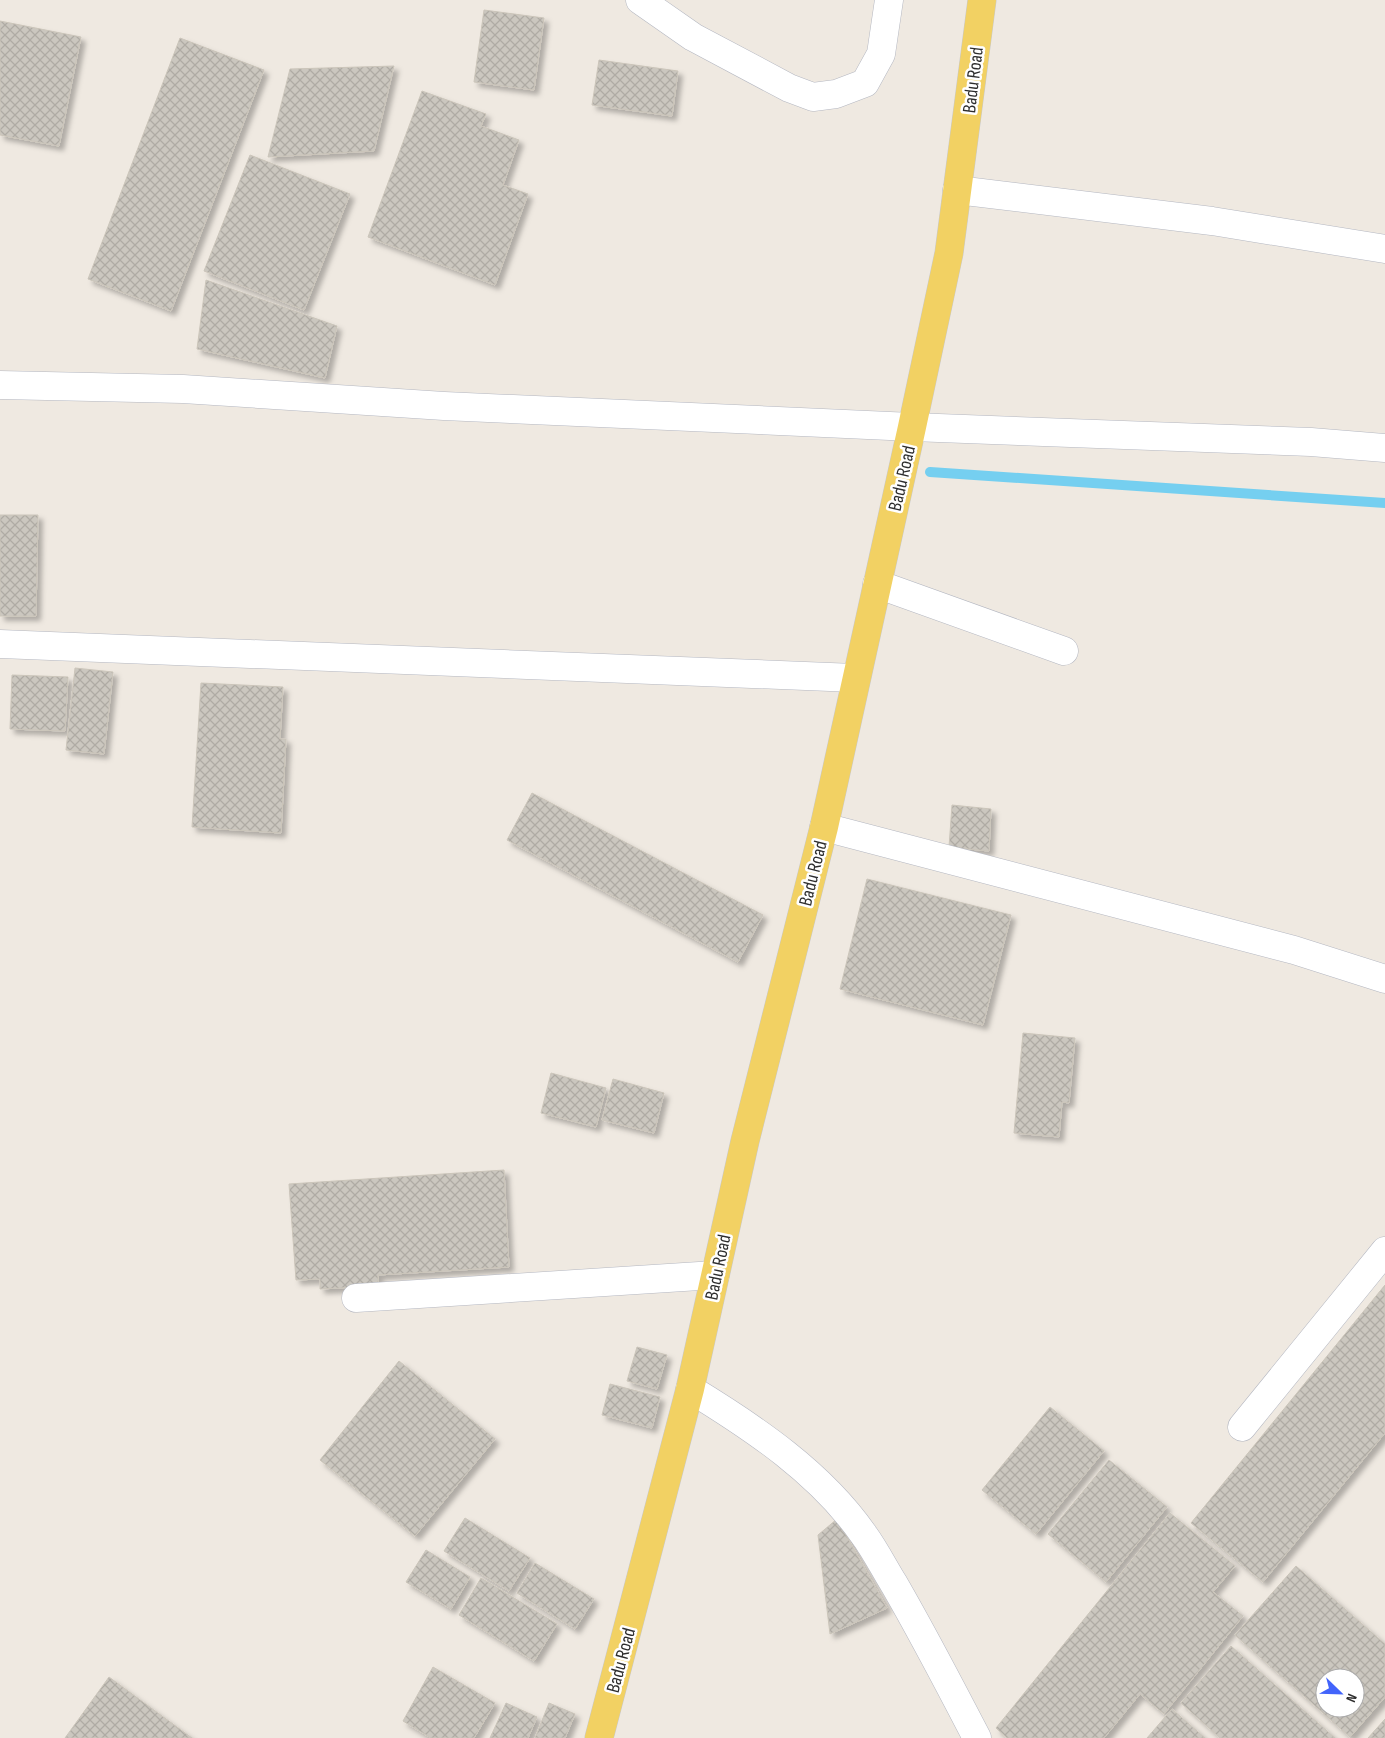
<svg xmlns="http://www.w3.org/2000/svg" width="1385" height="1738" viewBox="0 0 1385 1738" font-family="'Sofia Sans Condensed',sans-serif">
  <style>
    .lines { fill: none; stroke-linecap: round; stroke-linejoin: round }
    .stream { stroke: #75cff0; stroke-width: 10 }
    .building { fill: url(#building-cross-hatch); stroke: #cbc5ba; fill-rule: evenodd; filter: url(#shadow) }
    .minor-casing { stroke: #b4b7c1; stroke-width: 29 }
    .major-casing { stroke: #c9c9c9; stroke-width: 29 }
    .minor { stroke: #fff; stroke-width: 28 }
    .major { stroke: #f2d163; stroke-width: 28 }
    .labels { text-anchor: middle; stroke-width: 5; stroke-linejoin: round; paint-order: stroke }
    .street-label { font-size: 19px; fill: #2e2e2e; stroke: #fff }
  </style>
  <defs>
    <pattern id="building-cross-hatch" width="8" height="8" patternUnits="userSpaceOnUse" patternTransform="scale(1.25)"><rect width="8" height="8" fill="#cbc7bf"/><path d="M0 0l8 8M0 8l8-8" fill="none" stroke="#afaba4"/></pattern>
    <filter id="shadow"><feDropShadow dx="4.5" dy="4.5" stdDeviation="2.5" flood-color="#0004"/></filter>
  </defs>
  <rect width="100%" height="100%" fill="#efe9e1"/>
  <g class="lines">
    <path class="stream" d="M 930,472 L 1385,503"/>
  </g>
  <path class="building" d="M 484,10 L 544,18 L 534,90 L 474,82 Z
    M 0,21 L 81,37 L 59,146 L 0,135 Z
    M 180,38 L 264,70 L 171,311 L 88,279 Z
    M 599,60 L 678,71 L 672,116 L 592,105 Z
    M 394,66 L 374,151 L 268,157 L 290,69 Z
    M 422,91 L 486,114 L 481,126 L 519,140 L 503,185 L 528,194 L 495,285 L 368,237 Z
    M 250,155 L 350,194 L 304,310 L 204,271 Z
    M 206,280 L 337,326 L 325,378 L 197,349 Z
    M 0,515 L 38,515 L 36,616 L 0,616 Z
    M 75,668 L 113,672 L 104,754 L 66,750 Z
    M 12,675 L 68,677 L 65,731 L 10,729 Z
    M 201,683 L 283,687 L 280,739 L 286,739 L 281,833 L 192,827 Z
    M 532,793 L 763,915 L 738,962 L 507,840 Z
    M 952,805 L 991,809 L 989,851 L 949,847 Z
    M 867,879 L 1011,915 L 983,1025 L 840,989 Z
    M 1023,1033 L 1075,1038 L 1069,1103 L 1062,1102 L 1059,1137 L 1014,1133 Z
    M 551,1073 L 606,1088 L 596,1127 L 541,1113 Z
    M 613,1079 L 664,1093 L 654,1133 L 602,1120 Z
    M 504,1170 L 509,1267 L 378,1275 L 378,1286 L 320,1289 L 320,1279 L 296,1280 L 289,1184 Z
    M 1385,1285 L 1385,1433 L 1263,1582 L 1191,1523 Z
    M 637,1347 L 667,1355 L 657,1389 L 627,1381 Z
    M 399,1361 L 495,1439 L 415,1536 L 320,1460 Z
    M 610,1384 L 660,1397 L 652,1428 L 602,1415 Z
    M 1050,1407 L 1104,1451 L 1036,1534 L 982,1490 Z
    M 1109,1460 L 1167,1507 L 1106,1582 L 1048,1534 Z
    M 1170,1513 L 1235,1566 L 1213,1592 L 1243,1616 L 1164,1714 L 1140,1694 L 1104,1738 L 1007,1738 L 996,1728 Z
    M 465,1518 L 530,1558 L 509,1591 L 444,1551 Z
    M 837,1519 L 887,1608 L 830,1634 L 818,1535 Z
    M 426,1550 L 470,1577 L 451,1609 L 406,1582 Z
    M 535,1563 L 594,1599 L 575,1629 L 517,1593 Z
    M 1296,1566 L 1385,1644 L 1385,1697 L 1350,1737 L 1235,1635 ZM 1325,1678 L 1355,1678 L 1355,1708 L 1325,1708 Z
    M 481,1578 L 557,1624 L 534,1661 L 459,1615 Z
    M 1231,1646 L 1335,1738 L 1220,1738 L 1181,1703 Z
    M 433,1667 L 495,1703 L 474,1738 L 431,1738 L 403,1721 Z
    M 109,1677 L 192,1738 L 65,1738 Z
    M 506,1703 L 537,1717 L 528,1738 L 490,1738 Z
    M 549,1703 L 575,1714 L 565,1738 L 535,1738 Z
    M 1172,1709 L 1205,1738 L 1147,1738 Z
    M 1385,1719 L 1385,1738 L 1368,1738 Z"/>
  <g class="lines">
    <defs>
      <path id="minor" d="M 640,0 L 693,37 L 789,88 L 813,97 L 836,94 L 865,83 L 881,54 L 889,0
        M 957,190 L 1212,221 L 1385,249
        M 0,385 L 183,389 L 444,406 L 912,427 L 1311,442 L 1385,448
        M 877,584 L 1064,651
        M 0,644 L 855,678
        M 824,827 L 1294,950 L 1385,979
        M 356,1298 L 715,1275
        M 690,1389 C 754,1428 821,1473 864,1535 C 875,1550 884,1568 894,1584 C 923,1634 950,1686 977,1738
        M 1242,1427 L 1385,1251"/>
      <path id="major" d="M 599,1738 L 690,1389 L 745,1141 L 824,827 L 912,427 L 949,253 L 982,0"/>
    </defs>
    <use href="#minor" class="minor-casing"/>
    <use href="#major" class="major-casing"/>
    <use href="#minor" class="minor"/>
    <use href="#major" class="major"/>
  </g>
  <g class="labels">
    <g class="street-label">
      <text transform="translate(972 80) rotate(-83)" y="7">Badu Road</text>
      <text transform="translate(901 478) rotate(-77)" y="7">Badu Road</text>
      <text transform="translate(812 873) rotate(-76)" y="7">Badu Road</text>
      <text transform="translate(717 1267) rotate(-78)" y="7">Badu Road</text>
      <text transform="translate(620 1660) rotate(-75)" y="7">Badu Road</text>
    </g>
  </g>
  <g transform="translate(1340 1693) rotate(113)"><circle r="24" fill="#ffffff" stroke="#ababab"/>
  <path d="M0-4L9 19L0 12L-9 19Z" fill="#4264fb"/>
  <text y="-8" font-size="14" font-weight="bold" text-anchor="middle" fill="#2e2e2e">N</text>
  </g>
</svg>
